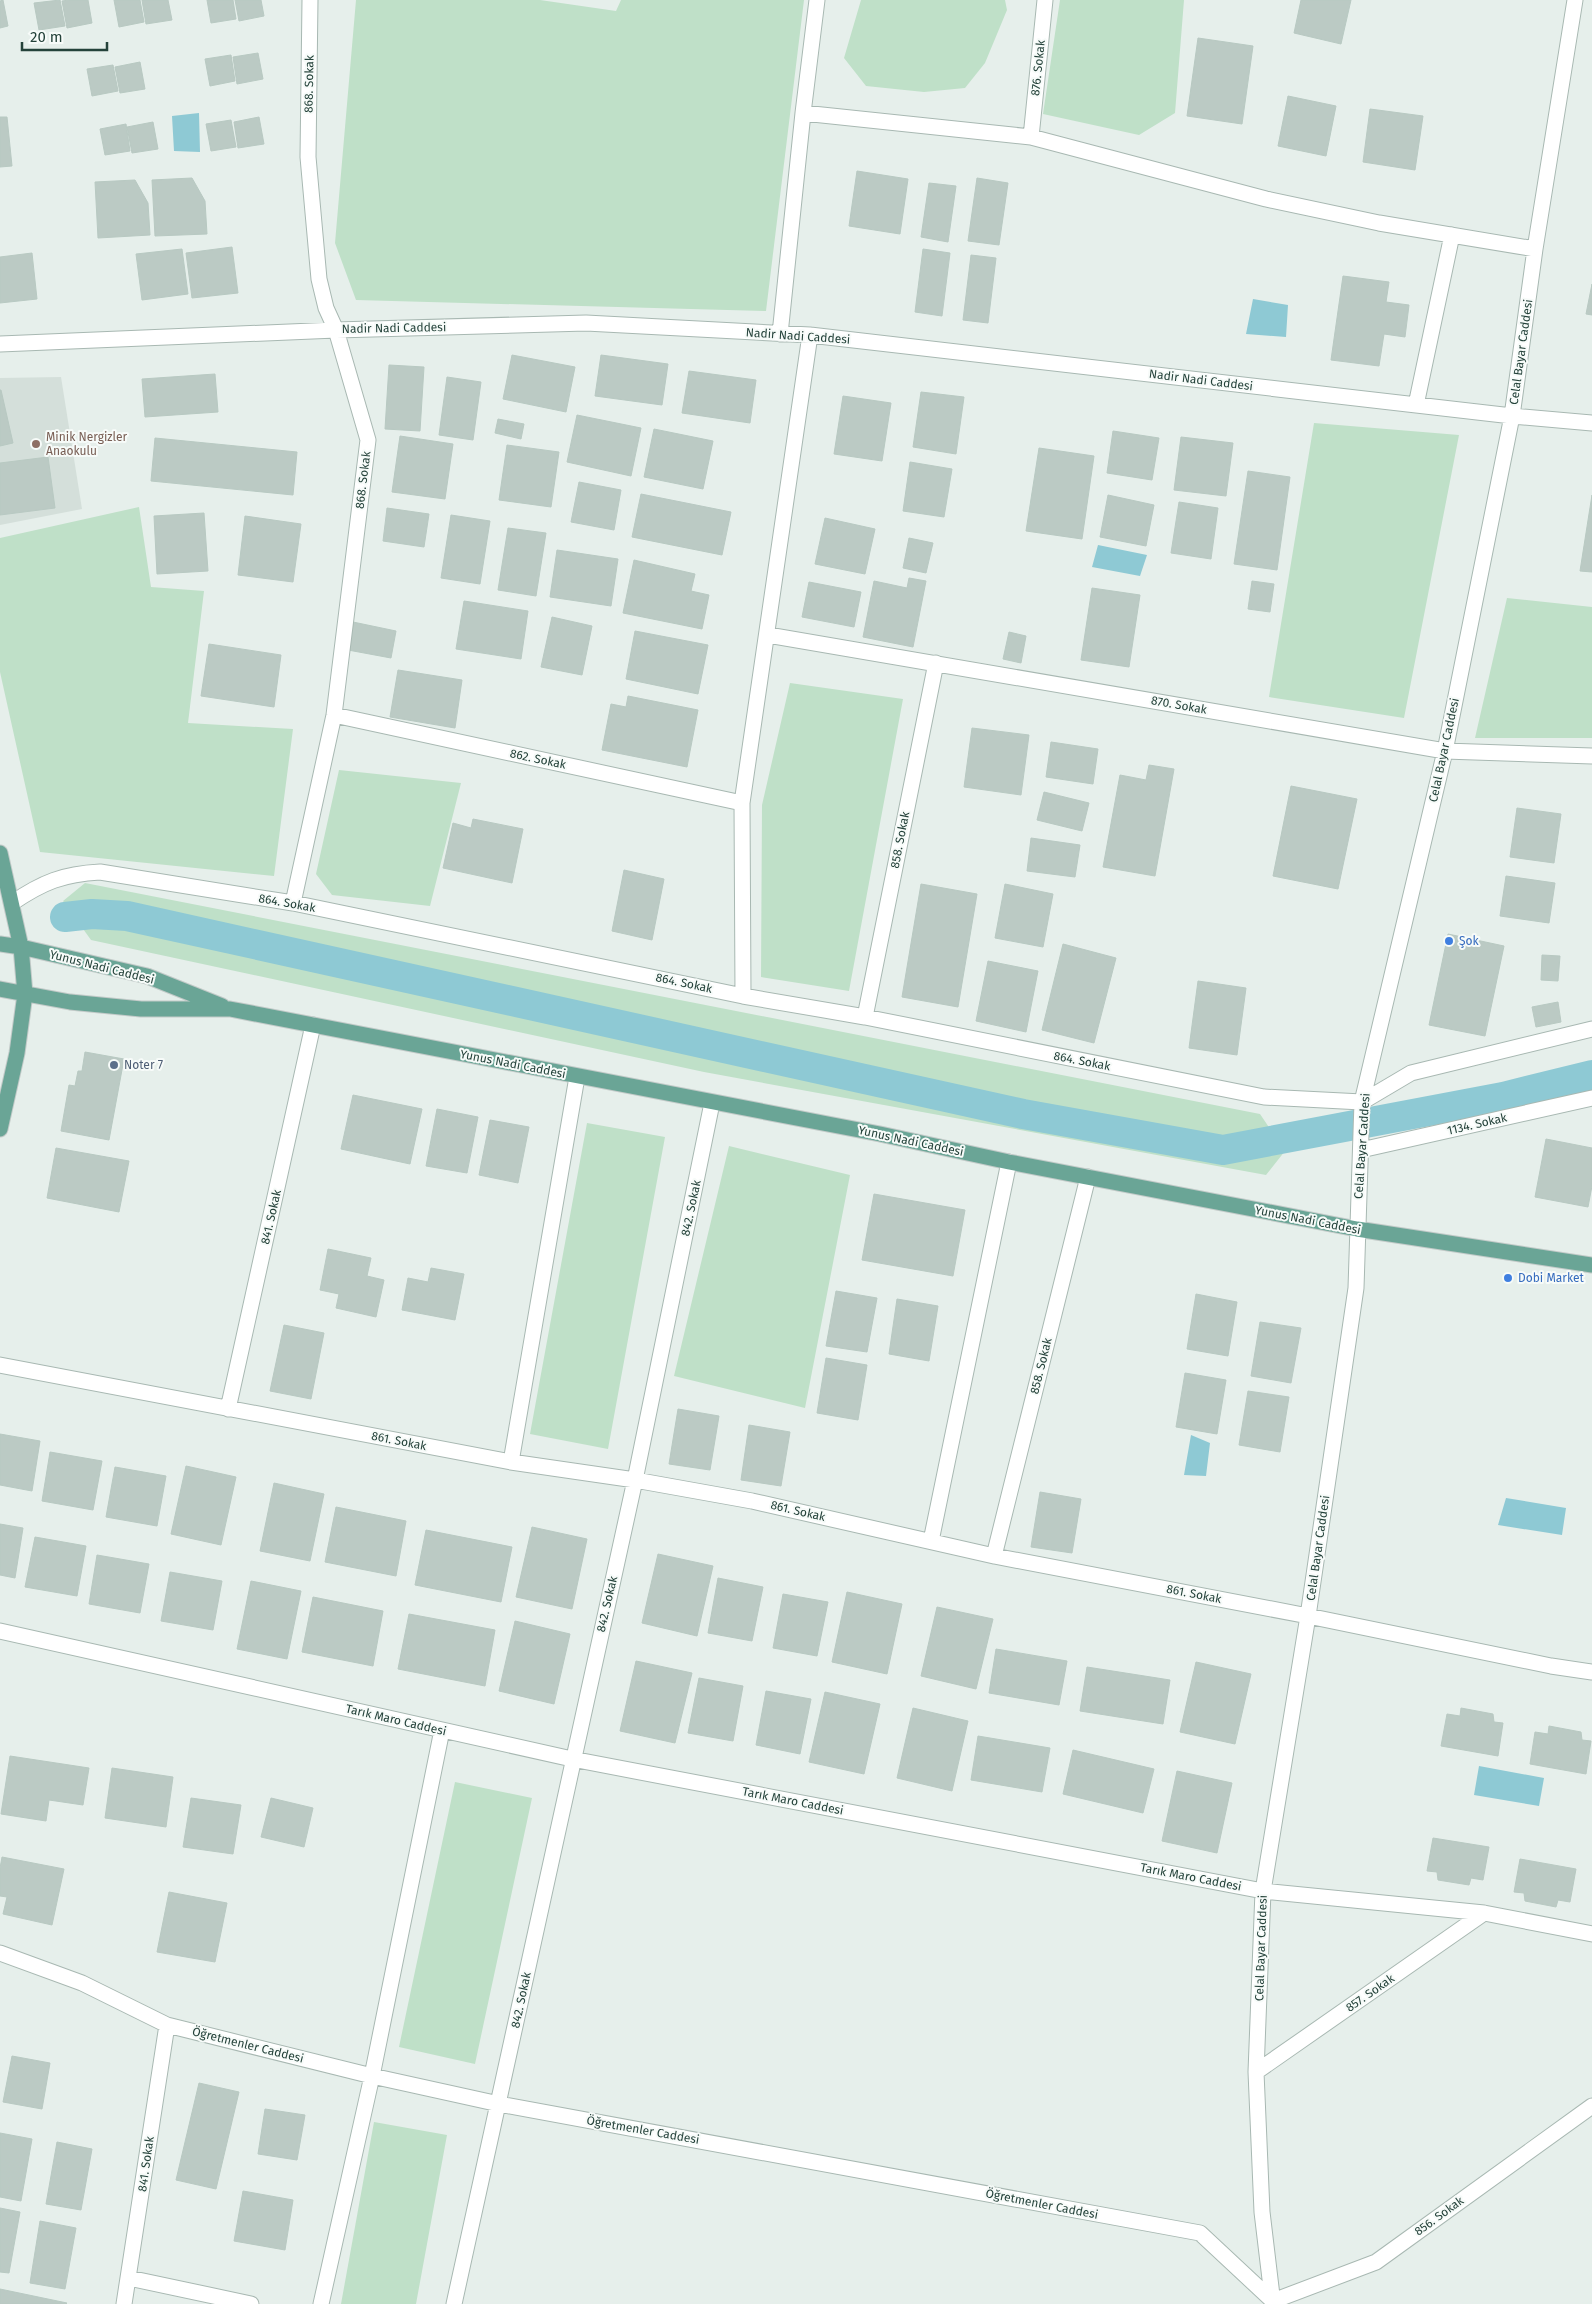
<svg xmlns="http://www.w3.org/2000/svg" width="1592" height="2304" viewBox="0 0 1592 2304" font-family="'Fira Sans',sans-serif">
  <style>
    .built { fill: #d4dfda }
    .green { fill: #bfe0c8 }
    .water { fill: #8ec9d4 }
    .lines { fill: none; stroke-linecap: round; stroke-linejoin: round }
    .canal { stroke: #8ec9d4; stroke-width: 30 }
    .building { fill: #bbcac4; stroke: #b8c9c2 }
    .minor-casing { stroke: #a8b8b2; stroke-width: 17 }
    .major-casing { stroke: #c2cac8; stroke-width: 17 }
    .minor { stroke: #fff; stroke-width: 15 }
    .major { stroke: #6aa596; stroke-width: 15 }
    .education-dot { fill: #8d6e63; stroke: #f7fbf9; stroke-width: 2 }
    .shop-dot { fill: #3f7fe0; stroke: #f7fbf9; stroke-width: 2 }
    .service-dot { fill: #5c6f8a; stroke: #f7fbf9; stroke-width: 2 }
    .labels { text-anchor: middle; stroke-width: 4; stroke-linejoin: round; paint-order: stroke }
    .street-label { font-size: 12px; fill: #24423a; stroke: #f7fbf9 }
    .education-label { font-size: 12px; fill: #785e54; stroke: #f7fbf9; text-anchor: start }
    .shop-label { font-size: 12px; fill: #366cbe; stroke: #f7fbf9; text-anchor: start }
    .service-label { font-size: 12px; fill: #4e5e75; stroke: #f7fbf9; text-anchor: start }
  </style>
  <rect width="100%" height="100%" fill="#e6efeb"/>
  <path class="built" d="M 61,377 L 82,509 L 0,525 L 0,378 Z"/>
  <path class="green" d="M 356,0 L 540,0 L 616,11 L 621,0 L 804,0 L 766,311 L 356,300 L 335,243 Z
    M 861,0 L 1005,0 L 1007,10 L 985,63 L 965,88 L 924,92 L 866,86 L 844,58 Z
    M 1060,0 L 1184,0 L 1175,113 L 1139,135 L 1043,114 Z
    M 1314,423 L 1459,435 L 1404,718 L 1269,697 Z
    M 139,507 L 151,587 L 204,591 L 188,723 L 293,729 L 274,876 L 40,852 L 0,672 L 0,538 Z
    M 1507,598 L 1592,607 L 1592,738 L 1475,738 Z
    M 790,683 L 903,699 L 849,991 L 761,977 L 762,805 Z
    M 339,770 L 461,783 L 430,906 L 332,895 L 316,874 Z
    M 85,883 L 1260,1114 L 1285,1151 L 1266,1175 L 704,1072 L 91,940 L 63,901 Z
    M 587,1123 L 665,1137 L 608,1449 L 530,1434 Z
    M 729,1146 L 850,1175 L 805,1408 L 674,1376 Z
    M 455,1782 L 532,1798 L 475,2064 L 399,2047 Z
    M 374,2122 L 447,2135 L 416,2304 L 341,2304 Z"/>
  <path class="water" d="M 199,113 L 200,152 L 174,151 L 172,116 Z
    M 1253,299 L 1288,305 L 1286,337 L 1246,334 Z
    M 1098,545 L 1147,555 L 1140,576 L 1092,567 Z
    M 1191,1435 L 1210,1443 L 1206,1476 L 1184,1475 Z
    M 1506,1498 L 1566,1508 L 1562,1535 L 1498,1525 Z
    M 1479,1766 L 1544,1778 L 1539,1806 L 1474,1795 Z"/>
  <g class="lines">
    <path class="canal" d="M 65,917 L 92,914 L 127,916 L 1023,1114 L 1223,1150 L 1503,1097 L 1592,1075"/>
  </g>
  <path class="building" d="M 3,0 L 8,26 L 0,28 L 0,1 Z
    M 60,0 L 65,26 L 39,30 L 34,3 Z
    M 69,0 L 88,0 L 92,23 L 67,28 L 62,1 Z
    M 114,0 L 140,0 L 144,22 L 119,27 Z
    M 142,0 L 168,0 L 172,20 L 146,24 Z
    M 207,0 L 233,0 L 236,19 L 211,23 Z
    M 235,0 L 261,0 L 264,16 L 239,21 Z
    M 1301,0 L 1351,0 L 1341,44 L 1294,33 Z
    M 1198,38 L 1253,46 L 1242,124 L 1187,116 Z
    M 258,53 L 263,79 L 237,84 L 233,57 Z
    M 231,55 L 235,81 L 210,86 L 205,59 Z
    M 140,62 L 145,89 L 120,93 L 115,67 Z
    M 113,65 L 118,91 L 92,96 L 87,69 Z
    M 1288,96 L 1336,106 L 1326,156 L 1278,146 Z
    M 1370,109 L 1423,116 L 1415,170 L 1363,162 Z
    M 0,117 L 7,117 L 12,166 L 0,167 Z
    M 259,117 L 264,144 L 238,148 L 234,122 Z
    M 231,120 L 236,147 L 211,151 L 206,124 Z
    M 153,122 L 158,149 L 132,153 L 127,127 Z
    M 126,124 L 130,151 L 105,155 L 100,129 Z
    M 857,171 L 908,179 L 900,234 L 849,226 Z
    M 192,178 L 205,201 L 207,234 L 155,236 L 152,180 Z
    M 977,178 L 1008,183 L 999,245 L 968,241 Z
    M 135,180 L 148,203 L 150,235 L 98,238 L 95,182 Z
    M 929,183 L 956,186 L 948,242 L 921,237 Z
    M 232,247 L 238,293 L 192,298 L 186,253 Z
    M 182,249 L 188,294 L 142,300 L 136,254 Z
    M 923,249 L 950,253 L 942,316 L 915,312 Z
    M 32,253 L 37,299 L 0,303 L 0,257 Z
    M 971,255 L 996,258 L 988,323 L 963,320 Z
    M 1343,276 L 1389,282 L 1386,302 L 1409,305 L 1405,337 L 1384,334 L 1379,366 L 1331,360 Z
    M 1592,284 L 1592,315 L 1586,314 Z
    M 512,355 L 575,367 L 566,412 L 503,399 Z
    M 601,355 L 668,364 L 662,405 L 595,396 Z
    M 389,365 L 424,367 L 420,431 L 385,429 Z
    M 689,371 L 756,380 L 750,423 L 682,413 Z
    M 215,374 L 218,412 L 145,417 L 142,379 Z
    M 447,377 L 481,382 L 473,440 L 439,435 Z
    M 1,390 L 13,443 L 0,446 L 0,390 Z
    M 921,392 L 964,397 L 956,454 L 913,447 Z
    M 843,396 L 891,403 L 882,461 L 834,454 Z
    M 577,415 L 641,428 L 631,476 L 567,462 Z
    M 498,419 L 524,424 L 521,439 L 495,433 Z
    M 654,429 L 713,441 L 703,489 L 644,477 Z
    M 1113,431 L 1159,438 L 1152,480 L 1107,473 Z
    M 400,436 L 453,444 L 445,499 L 392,492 Z
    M 1181,437 L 1233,443 L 1226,496 L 1174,490 Z
    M 155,438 L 297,452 L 293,495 L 151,481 Z
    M 507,445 L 559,452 L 551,507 L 499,500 Z
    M 1039,448 L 1094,456 L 1082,539 L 1026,531 Z
    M 48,457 L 55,508 L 0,515 L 0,463 Z
    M 910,462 L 952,469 L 944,517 L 903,511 Z
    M 1248,471 L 1290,477 L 1277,570 L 1234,564 Z
    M 579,482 L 621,490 L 614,530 L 571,522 Z
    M 641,494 L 731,512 L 722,555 L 632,537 Z
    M 1108,495 L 1154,505 L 1146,546 L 1100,537 Z
    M 1592,495 L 1592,572 L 1580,571 Z
    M 1179,502 L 1218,508 L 1211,559 L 1171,553 Z
    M 387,508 L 429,514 L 424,547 L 383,541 Z
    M 204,513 L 208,571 L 157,574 L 154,516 Z
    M 451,515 L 490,521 L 480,584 L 441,578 Z
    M 245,516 L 301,524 L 293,582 L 238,575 Z
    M 825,518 L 875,529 L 865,574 L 815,564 Z
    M 508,528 L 546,533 L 536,596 L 498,590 Z
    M 909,538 L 933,543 L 926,573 L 903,568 Z
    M 557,550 L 618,559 L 611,606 L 550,597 Z
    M 634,560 L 695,574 L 691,591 L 709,595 L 702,629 L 623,613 Z
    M 909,578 L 926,581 L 913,647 L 863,637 L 874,581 L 907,588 Z
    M 1252,581 L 1274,584 L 1270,612 L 1248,609 Z
    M 809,582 L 861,592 L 854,627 L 802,617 Z
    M 1092,588 L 1140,595 L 1129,667 L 1081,660 Z
    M 464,601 L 528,611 L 521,659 L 456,649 Z
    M 552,617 L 592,626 L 582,675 L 541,667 Z
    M 353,622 L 396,631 L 391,658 L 348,650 Z
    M 635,631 L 708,645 L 698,694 L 626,679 Z
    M 1009,632 L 1026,636 L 1021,663 L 1003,659 Z
    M 209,644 L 281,655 L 274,707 L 201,696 Z
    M 398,670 L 462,680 L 455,728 L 390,717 Z
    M 628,696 L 698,710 L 687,767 L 602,750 L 611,704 L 626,707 Z
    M 972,728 L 1029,735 L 1021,795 L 964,787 Z
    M 1051,742 L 1098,749 L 1093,784 L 1046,777 Z
    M 1149,765 L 1174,769 L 1155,876 L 1103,867 L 1120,775 L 1146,780 Z
    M 1291,786 L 1357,799 L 1338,889 L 1273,876 Z
    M 1044,792 L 1089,803 L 1082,831 L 1037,820 Z
    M 1517,808 L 1561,814 L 1554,863 L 1510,857 Z
    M 473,819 L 523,829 L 512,883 L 443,868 L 453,823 L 471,828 Z
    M 1031,838 L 1080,845 L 1075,877 L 1027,871 Z
    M 624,870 L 664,879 L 652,940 L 612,931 Z
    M 1506,876 L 1555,883 L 1549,923 L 1500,916 Z
    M 921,884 L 977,894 L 958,1007 L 902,997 Z
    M 1005,884 L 1053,894 L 1043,947 L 995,938 Z
    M 1448,934 L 1504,946 L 1485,1036 L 1429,1025 Z
    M 1063,944 L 1116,958 L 1094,1043 L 1042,1030 Z
    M 1542,955 L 1560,956 L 1558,981 L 1541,980 Z
    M 988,961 L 1038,971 L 1026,1032 L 976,1021 Z
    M 1198,981 L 1246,988 L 1237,1055 L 1189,1048 Z
    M 1558,1002 L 1561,1022 L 1536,1027 L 1532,1007 Z
    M 85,1052 L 124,1059 L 109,1140 L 61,1131 L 69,1085 L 75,1086 L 78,1071 L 82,1071 Z
    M 353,1095 L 422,1109 L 410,1164 L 341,1149 Z
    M 437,1109 L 478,1117 L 467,1173 L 426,1166 Z
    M 490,1120 L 529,1127 L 518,1183 L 479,1175 Z
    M 1546,1139 L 1592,1148 L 1592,1186 L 1588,1207 L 1535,1197 Z
    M 56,1148 L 129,1161 L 119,1212 L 47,1198 Z
    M 874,1194 L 965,1210 L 953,1276 L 862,1260 Z
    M 328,1249 L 371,1258 L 367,1276 L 384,1280 L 376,1317 L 336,1308 L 339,1294 L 320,1290 Z
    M 431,1268 L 464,1274 L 455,1320 L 402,1310 L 408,1278 L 428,1282 Z
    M 836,1291 L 877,1298 L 867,1352 L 826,1346 Z
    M 1196,1294 L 1237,1302 L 1228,1356 L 1187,1349 Z
    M 897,1299 L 938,1306 L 929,1361 L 889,1354 Z
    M 1260,1322 L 1301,1328 L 1291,1383 L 1251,1376 Z
    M 284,1325 L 324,1333 L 311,1399 L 270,1391 Z
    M 826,1358 L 867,1365 L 858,1420 L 817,1413 Z
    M 1185,1373 L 1226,1380 L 1217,1434 L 1176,1427 Z
    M 1248,1391 L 1289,1397 L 1280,1452 L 1239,1445 Z
    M 678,1409 L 719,1416 L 710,1470 L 669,1464 Z
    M 749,1425 L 790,1432 L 781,1486 L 741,1480 Z
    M 0,1434 L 40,1441 L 32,1491 L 0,1485 Z
    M 50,1452 L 102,1461 L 93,1510 L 42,1501 Z
    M 186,1466 L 236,1477 L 221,1545 L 171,1534 Z
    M 115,1467 L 166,1476 L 157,1526 L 106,1517 Z
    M 274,1483 L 324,1494 L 310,1561 L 260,1551 Z
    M 1040,1492 L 1081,1499 L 1072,1553 L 1031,1547 Z
    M 336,1507 L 406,1521 L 396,1576 L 325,1562 Z
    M 0,1524 L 23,1528 L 15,1578 L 0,1575 Z
    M 532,1527 L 587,1539 L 572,1609 L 516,1597 Z
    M 426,1530 L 512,1547 L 501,1602 L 415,1585 Z
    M 35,1537 L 86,1546 L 77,1596 L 25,1587 Z
    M 658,1554 L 713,1566 L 697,1636 L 642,1623 Z
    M 97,1555 L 149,1564 L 140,1613 L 89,1604 Z
    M 170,1572 L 222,1581 L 213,1630 L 161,1621 Z
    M 718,1578 L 763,1587 L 752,1641 L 708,1633 Z
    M 251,1581 L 301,1591 L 287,1659 L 237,1649 Z
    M 847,1592 L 902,1604 L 887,1674 L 832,1662 Z
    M 783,1594 L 828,1602 L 817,1656 L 773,1648 Z
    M 313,1597 L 383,1611 L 373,1666 L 302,1652 Z
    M 937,1607 L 993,1619 L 976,1689 L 921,1676 Z
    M 409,1614 L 495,1630 L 485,1686 L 398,1669 Z
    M 515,1621 L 570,1634 L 554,1704 L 499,1691 Z
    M 996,1649 L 1067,1661 L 1059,1705 L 989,1693 Z
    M 636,1661 L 692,1673 L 675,1743 L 620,1731 Z
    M 1196,1662 L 1251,1674 L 1235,1744 L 1180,1732 Z
    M 1087,1667 L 1170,1680 L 1163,1724 L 1080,1711 Z
    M 699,1678 L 743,1686 L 733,1741 L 688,1733 Z
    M 766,1691 L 811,1699 L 800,1754 L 756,1745 Z
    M 825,1692 L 880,1704 L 864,1774 L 809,1762 Z
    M 913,1708 L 968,1721 L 952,1791 L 897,1778 Z
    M 1461,1708 L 1493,1714 L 1494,1722 L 1503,1723 L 1498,1756 L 1441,1746 L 1447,1714 L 1460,1716 Z
    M 1549,1726 L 1581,1732 L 1582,1740 L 1591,1741 L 1586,1774 L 1530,1764 L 1535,1732 L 1548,1734 Z
    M 978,1736 L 1050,1748 L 1042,1792 L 971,1780 Z
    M 1073,1750 L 1154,1769 L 1143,1813 L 1063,1794 Z
    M 10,1756 L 89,1768 L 83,1805 L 49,1800 L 46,1821 L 1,1814 Z
    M 112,1768 L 173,1777 L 166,1827 L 105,1818 Z
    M 1177,1771 L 1232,1783 L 1217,1853 L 1162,1841 Z
    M 191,1798 L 241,1805 L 233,1854 L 183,1847 Z
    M 271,1798 L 313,1808 L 304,1847 L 261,1837 Z
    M 1433,1838 L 1489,1847 L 1483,1880 L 1471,1878 L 1469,1885 L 1438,1880 L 1437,1872 L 1427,1871 Z
    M 2,1857 L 64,1869 L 52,1925 L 3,1914 L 7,1897 L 0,1896 L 0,1868 Z
    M 1520,1859 L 1576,1869 L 1570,1902 L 1558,1900 L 1556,1907 L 1525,1901 L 1524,1893 L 1514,1892 Z
    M 169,1892 L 227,1903 L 215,1962 L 157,1952 Z
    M 12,2056 L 50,2063 L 42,2109 L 3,2102 Z
    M 199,2083 L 239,2092 L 216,2189 L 176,2180 Z
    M 265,2109 L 305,2115 L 297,2160 L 258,2154 Z
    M 0,2133 L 32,2139 L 21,2201 L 0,2197 Z
    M 57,2142 L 92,2149 L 81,2210 L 46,2204 Z
    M 243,2191 L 293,2200 L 285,2250 L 234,2241 Z
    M 0,2208 L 20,2212 L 9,2273 L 0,2272 Z
    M 40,2221 L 76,2228 L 65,2289 L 30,2283 Z
    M 0,2289 L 67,2303 L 66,2304 L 0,2304 Z"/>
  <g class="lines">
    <defs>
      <path id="minor" d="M 803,113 L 817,0
        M 1031,137 L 1045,0
        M 780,334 L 803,113 L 1031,137 L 1266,199 L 1379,223 L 1535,249
        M 0,344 L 336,330 L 586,323 L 810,335 L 1512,416 L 1592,423
        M 1416,405 L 1452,235
        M 768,635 L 1445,751 L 1592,756
        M 334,715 L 742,803
        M 12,903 C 43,882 63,874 100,872 L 293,903 L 743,996 L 865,1017 L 1264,1097 L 1362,1102 L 1411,1073 L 1592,1029
        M 293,903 L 334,715 L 368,440 L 336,330 L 326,308 L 319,279 L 308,157 L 310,0
        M 743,996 L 742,803 L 810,335
        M 865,1017 L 936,663
        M 1361,1150 L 1592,1098
        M 0,1365 L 511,1462 L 635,1480 L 752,1501 L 994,1556 L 1308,1616 L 1551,1666 L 1592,1672
        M 228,1409 L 313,1025
        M 511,1462 L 577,1077
        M 931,1541 L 1009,1162
        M 994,1556 L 1088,1177
        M 0,1631 L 572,1759 L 1263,1891 L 1484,1913 L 1592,1934
        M 0,1953 L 82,1983 L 167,2025 L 372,2076 L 499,2104 L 1200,2233 L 1275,2303
        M 1256,2072 L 1484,1913
        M 129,2278 L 251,2304
        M 1273,2301 L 1376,2262 L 1592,2106
        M 124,2304 L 167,2025
        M 321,2304 L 372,2076 L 442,1730
        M 454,2304 L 635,1480 L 712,1103
        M 1273,2304 L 1262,2212 L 1256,2072 L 1263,1891 L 1308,1616 L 1356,1288 L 1362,1102 L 1445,751 L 1512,416 L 1535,249 L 1575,0"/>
      <path id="major" d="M 0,853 L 21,947 L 25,994 L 17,1053 L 0,1129
        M 0,944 L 21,947 L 147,976 L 222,1006
        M 0,989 L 70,1002 L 141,1009 L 230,1009 L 880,1134 L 1009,1162 L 1357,1229 L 1592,1265"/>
    </defs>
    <use href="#minor" class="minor-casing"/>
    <use href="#major" class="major-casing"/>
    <use href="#minor" class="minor"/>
    <use href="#major" class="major"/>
  </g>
  <circle class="education-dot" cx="36" cy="444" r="5"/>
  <g class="shop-dot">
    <circle cx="1449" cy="941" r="5"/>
    <circle cx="1508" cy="1278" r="5"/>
  </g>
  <circle class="service-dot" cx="114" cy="1065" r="5"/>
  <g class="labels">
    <g class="street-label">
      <text transform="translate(1038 68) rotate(-84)" y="4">876. Sokak</text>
      <text transform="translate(309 84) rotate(-89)" y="4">868. Sokak</text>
      <text transform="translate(394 328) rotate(-1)" y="4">Nadir Nadi Caddesi</text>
      <text transform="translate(798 336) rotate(4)" y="4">Nadir Nadi Caddesi</text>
      <text transform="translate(1521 352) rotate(-82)" y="4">Celal Bayar Caddesi</text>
      <text transform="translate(1201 380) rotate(7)" y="4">Nadir Nadi Caddesi</text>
      <text transform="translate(363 480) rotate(-83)" y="4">868. Sokak</text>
      <text transform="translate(1179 705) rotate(10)" y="4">870. Sokak</text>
      <text transform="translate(1444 750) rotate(-78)" y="4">Celal Bayar Caddesi</text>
      <text transform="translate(538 759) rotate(12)" y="4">862. Sokak</text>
      <text transform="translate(900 840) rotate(-79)" y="4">858. Sokak</text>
      <text transform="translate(287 903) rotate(10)" y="4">864. Sokak</text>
      <text transform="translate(102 967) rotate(14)" y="4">Yunus Nadi Caddesi</text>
      <text transform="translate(684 983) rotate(12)" y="4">864. Sokak</text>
      <text transform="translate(1082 1061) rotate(11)" y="4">864. Sokak</text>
      <text transform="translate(513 1064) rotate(11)" y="4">Yunus Nadi Caddesi</text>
      <text transform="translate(1477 1124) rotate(-13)" y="4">1134. Sokak</text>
      <text transform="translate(911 1141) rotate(12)" y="4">Yunus Nadi Caddesi</text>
      <text transform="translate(1362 1146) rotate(-86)" y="4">Celal Bayar Caddesi</text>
      <text transform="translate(691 1208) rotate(-78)" y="4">842. Sokak</text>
      <text transform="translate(271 1217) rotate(-77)" y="4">841. Sokak</text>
      <text transform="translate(1308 1220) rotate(11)" y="4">Yunus Nadi Caddesi</text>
      <text transform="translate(1041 1366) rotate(-76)" y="4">858. Sokak</text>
      <text transform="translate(399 1441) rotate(11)" y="4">861. Sokak</text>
      <text transform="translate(798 1511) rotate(13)" y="4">861. Sokak</text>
      <text transform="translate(1318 1548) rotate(-82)" y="4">Celal Bayar Caddesi</text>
      <text transform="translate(1194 1594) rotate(11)" y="4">861. Sokak</text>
      <text transform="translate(607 1604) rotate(-77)" y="4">842. Sokak</text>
      <text transform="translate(396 1720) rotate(13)" y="4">Tarık Maro Caddesi</text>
      <text transform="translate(793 1801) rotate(11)" y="4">Tarık Maro Caddesi</text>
      <text transform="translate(1191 1877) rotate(11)" y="4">Tarık Maro Caddesi</text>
      <text transform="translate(1261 1948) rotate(-88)" y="4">Celal Bayar Caddesi</text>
      <text transform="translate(1370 1993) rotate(-35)" y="4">857. Sokak</text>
      <text transform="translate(521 2000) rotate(-78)" y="4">842. Sokak</text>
      <text transform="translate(248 2045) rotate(14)" y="4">Öğretmenler Caddesi</text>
      <text transform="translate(643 2130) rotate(10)" y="4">Öğretmenler Caddesi</text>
      <text transform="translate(146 2164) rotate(-82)" y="4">841. Sokak</text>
      <text transform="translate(1042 2204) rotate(11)" y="4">Öğretmenler Caddesi</text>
      <text transform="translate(1439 2216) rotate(-36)" y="4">856. Sokak</text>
    </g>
    <g class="education-label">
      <text x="46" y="441">Minik Nergizler<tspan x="46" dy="14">Anaokulu</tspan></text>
    </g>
    <g class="shop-label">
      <text x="1459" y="945">Şok</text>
      <text x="1518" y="1282">Dobi Market</text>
    </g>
    <g class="service-label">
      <text x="124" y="1069">Noter 7</text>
    </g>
  </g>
  <path d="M22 42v8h85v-8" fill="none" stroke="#24423a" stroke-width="2.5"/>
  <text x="30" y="42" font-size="15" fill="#24423a" stroke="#f7fbf9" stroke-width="4" paint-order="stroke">20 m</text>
</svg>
